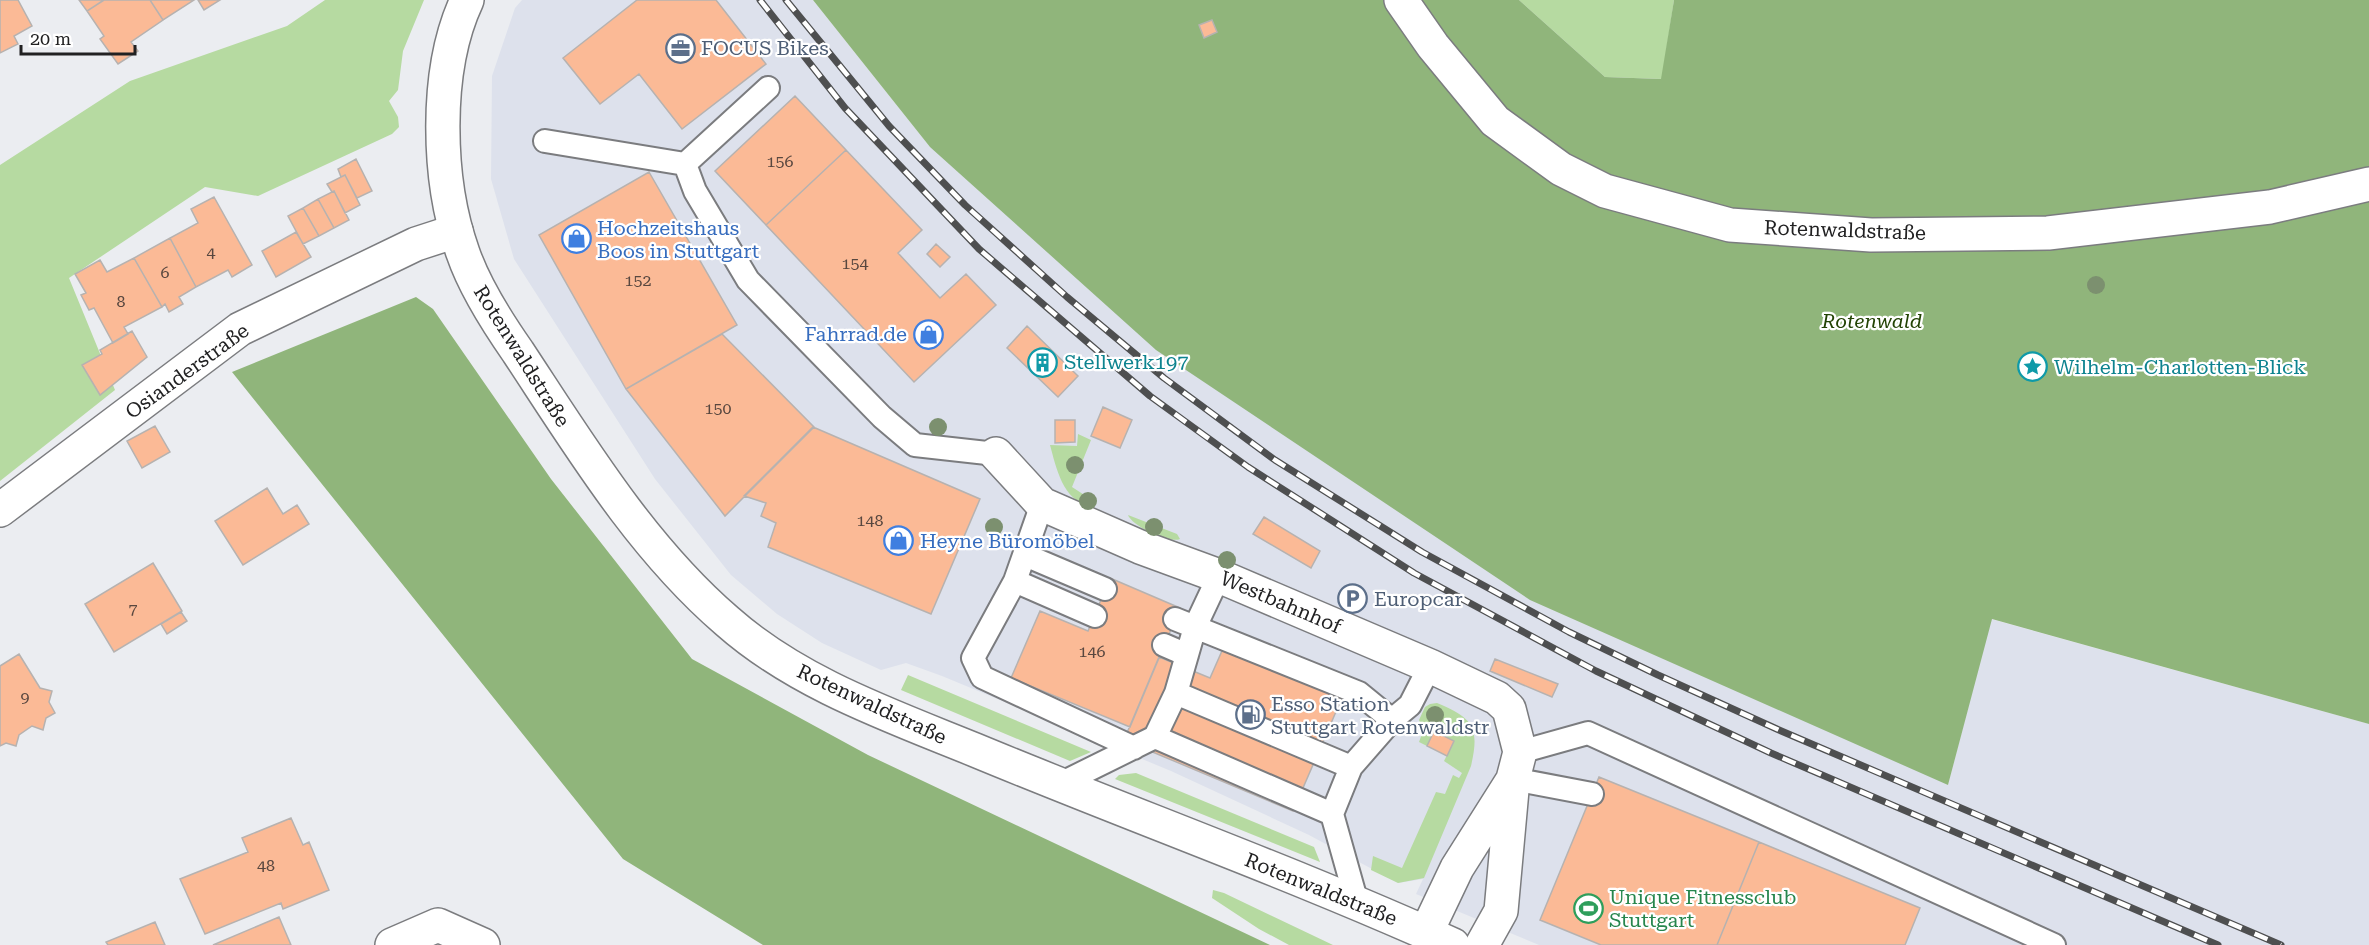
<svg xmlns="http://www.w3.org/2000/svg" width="2369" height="945" viewBox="0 0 2369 945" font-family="'Roboto Serif',serif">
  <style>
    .built { fill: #dde1ec }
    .green { fill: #b6daa1 }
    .forest { fill: #90b57b }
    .building { fill: #fbba96; stroke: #b6b2b0; stroke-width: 1.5 }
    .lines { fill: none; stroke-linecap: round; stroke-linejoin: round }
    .service-casing { stroke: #7b7c7f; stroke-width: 26 }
    .minor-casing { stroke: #7b7c7f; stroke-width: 36 }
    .secondary-casing { stroke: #7b7c7f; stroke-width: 36 }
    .service { stroke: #fff; stroke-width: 22 }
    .minor { stroke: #fff; stroke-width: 33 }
    .secondary { stroke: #fff; stroke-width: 33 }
    .rail-casing { stroke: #4e4f50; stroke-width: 7 }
    .rail { stroke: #fff; stroke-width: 4.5; stroke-dasharray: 14; stroke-linecap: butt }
    .tree { fill: #7c906f }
    .labels { text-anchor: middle; stroke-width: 4.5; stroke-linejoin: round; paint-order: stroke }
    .number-label { font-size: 16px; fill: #58473f }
    .service-label { font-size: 20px; fill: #4e5e75; stroke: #fff; text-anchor: start }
    .shop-label { font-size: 20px; fill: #366cbe; stroke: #fff; text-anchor: start }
    .street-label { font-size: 20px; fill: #212122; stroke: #fff }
    .park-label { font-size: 20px; font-style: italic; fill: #224304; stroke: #fff }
    .culture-label { font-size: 20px; fill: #0d838f; stroke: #fff; text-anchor: start }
    .leisure-label { font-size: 20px; fill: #27864d; stroke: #fff; text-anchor: start }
  </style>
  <rect width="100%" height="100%" fill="#ebedf1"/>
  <path class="built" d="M 522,0 L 813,0 L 930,147 L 1948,785 L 1991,619 L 2369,724 L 2369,945 L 1539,945 L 1416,894 L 1423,879 L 1398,883 L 1309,835 L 1171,771 L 942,676 L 906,663 L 881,670 L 822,643 L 777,614 L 731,575 L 655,479 L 514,259 L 491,179 L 492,76 L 515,8 Z"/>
  <path class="green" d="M 325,0 L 424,0 L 403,51 L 398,90 L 389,101 L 398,117 L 399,127 L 392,134 L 258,196 L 205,187 L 69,278 L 115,390 L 0,481 L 0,165 L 130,81 L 287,26 Z
    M 1519,0 L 1674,0 L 1662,79 L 1605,77 Z
    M 1078,434 L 1091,440 L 1072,487 L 1092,500 L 1090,505 C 1063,502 1056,467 1050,445 L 1077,446 Z
    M 1128,515 L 1177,534 L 1180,539 C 1170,544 1132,526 1128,515 Z
    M 908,675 L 1091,752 L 1070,761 L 901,690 Z
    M 1437,703 C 1473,718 1480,727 1471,766 L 1424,878 L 1398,883 L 1371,870 L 1373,856 L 1402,868 L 1436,792 L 1445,794 L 1453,775 L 1459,778 L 1462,773 L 1444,761 L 1454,741 L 1434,732 L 1427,746 L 1419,742 L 1423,731 L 1419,720 L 1425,707 L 1430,704 Z
    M 1136,773 L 1314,847 L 1320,862 L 1115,779 L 1119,775 Z
    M 1213,890 L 1224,893 L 1333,945 L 1289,945 L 1259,929 L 1212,898 Z"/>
  <path class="forest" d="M 813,0 L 1519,0 L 1605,77 L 1661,79 L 1674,0 L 2369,0 L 2369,724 L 1992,619 L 1948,785 L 1530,600 L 1156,350 L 930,147 Z
    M 416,297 L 433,309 L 551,479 L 692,659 L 868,755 L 1270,945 L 763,945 L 623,859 L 232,372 Z"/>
  <path class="building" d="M 0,0 L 18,0 L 32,26 L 14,36 L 18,44 L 0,53 Z
    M 79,0 L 102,0 L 102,1 L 87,11 Z
    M 104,0 L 150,0 L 163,20 L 131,42 L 138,51 L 118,64 L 100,39 L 104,36 L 87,11 Z
    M 150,0 L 194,0 L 163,20 Z
    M 198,0 L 220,0 L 204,10 Z
    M 637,0 L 716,0 L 766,64 L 682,129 L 639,74 L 600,104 L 563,58 Z
    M 1212,20 L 1217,32 L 1204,38 L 1199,25 Z
    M 795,96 L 846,150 L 766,225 L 715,171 Z
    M 846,150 L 922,230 L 898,253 L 940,298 L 966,274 L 996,305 L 914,382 L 766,225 Z
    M 356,159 L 372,191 L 357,198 L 345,175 L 341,177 L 338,169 Z
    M 649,172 L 737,325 L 626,389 L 539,235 Z
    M 345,175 L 360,205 L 345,213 L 334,191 L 332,192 L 327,184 Z
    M 334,191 L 349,220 L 334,228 L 318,199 Z
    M 214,197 L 252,265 L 232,277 L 228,270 L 196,287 L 170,238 L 198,223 L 191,209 Z
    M 318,199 L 334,228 L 319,236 L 303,208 Z
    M 303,208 L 319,236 L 303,244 L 288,216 Z
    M 296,232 L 311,257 L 276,277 L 262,251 Z
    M 170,238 L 196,287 L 179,297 L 183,304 L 169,312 L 165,304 L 162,307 L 134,258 Z
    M 936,244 L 950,257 L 940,267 L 927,254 Z
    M 134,258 L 162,307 L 124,327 L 128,334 L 113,343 L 94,308 L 89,310 L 81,295 L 86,293 L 75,274 L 100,260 L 107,272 Z
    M 1027,326 L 1078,376 L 1058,397 L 1007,348 Z
    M 132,331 L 147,357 L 100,395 L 82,365 L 102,354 L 100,350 Z
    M 722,334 L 814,427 L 725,516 L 626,389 Z
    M 1103,407 L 1132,420 L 1120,448 L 1091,436 Z
    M 1055,420 L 1075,420 L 1075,442 L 1055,443 Z
    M 155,426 L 170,452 L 142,468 L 127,441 Z
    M 813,427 L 980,499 L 931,614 L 768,547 L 776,523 L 761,516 L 766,503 L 744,496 Z
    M 267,488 L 283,514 L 297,505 L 309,524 L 243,565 L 215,521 Z
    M 1264,517 L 1320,551 L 1311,568 L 1253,534 Z
    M 153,563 L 182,611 L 114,652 L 85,604 Z
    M 1110,578 L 1180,608 L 1130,727 L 1011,678 L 1040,611 L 1088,631 Z
    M 181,612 L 187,621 L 167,634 L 161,624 Z
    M 1229,635 L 1348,684 L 1293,811 L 1124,740 L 1159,657 L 1210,678 Z
    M 19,654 L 40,688 L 52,691 L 49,702 L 55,713 L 46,718 L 43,730 L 32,726 L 19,735 L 16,746 L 6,743 L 0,746 L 0,666 Z
    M 1495,659 L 1558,684 L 1552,697 L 1490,671 Z
    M 1434,731 L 1454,741 L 1447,756 L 1427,746 Z
    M 1599,777 L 1759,842 L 1717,945 L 1601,945 L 1540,920 Z
    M 291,818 L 303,845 L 309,842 L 329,890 L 283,909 L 281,903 L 205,934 L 180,879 L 248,852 L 242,838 Z
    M 1759,842 L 1920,908 L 1905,945 L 1717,945 Z
    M 279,917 L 291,945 L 213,945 Z
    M 155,922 L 165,945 L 108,945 L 106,942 Z"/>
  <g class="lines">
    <defs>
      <path id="service" d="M 545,141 L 685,164 L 695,191 L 748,280 L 882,417 L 915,445 L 996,454
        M 685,164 L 768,88
        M 1042,504 L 1015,581 L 973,658 L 982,677 L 1134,748
        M 1025,555 L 1105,589
        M 1015,581 L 1095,616
        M 1175,619 L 1359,693 L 1392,720
        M 1164,645 L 1187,655
        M 1176,693 L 1351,767
        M 1155,737 L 1176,693 L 1195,627 L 1219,576
        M 1520,752 L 1588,733 L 2054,945
        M 1513,779 L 1592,794
        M 1058,785 L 1155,737 L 1332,814 L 1357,903
        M 1332,814 L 1351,767 L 1392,720 L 1410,705 L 1430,666"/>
      <path id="minor" d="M 996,454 L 1042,504 L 1140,547 L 1219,576 L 1430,666 L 1497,698 L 1509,709 L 1520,752 L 1513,779 L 1501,911 L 1482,945
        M 0,510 L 240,329 L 416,244 L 456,231
        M 1426,933 L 1457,868 L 1512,781
        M 392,945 L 438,925 L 483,945"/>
      <path id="secondary" d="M 467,0 C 434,70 437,181 463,253 C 475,288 497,322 518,352 C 580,446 641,547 727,621 C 797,683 889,715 975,750 C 1134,816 1296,874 1453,945
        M 1401,0 L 1433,46 L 1495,121 L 1561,169 L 1605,191 L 1730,225 L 1871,235 L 2048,233 L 2270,207 L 2369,184"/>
    </defs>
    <use href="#service" class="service-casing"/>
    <use href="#minor" class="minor-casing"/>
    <use href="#secondary" class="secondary-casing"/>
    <use href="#service" class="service"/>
    <use href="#minor" class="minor"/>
    <use href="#secondary" class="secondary"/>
    <defs>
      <path id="rail" d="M 760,0 L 845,108 L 979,249 L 1150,396 L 1248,467 L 1414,573 L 1596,671 L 1771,753 L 2218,945
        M 786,0 L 889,126 L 965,205 L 1067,297 L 1164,378 L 1275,460 L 1422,552 L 1569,632 L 1658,675 L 1779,730 L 2281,945"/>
    </defs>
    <use href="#rail" class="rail-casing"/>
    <use href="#rail" class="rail"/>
  </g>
  <g class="tree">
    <circle cx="2096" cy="285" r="9"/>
    <circle cx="938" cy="427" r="9"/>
    <circle cx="1075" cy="465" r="9"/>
    <circle cx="1088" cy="501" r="9"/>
    <circle cx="994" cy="527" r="9"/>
    <circle cx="1154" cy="527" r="9"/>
    <circle cx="1227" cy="560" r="9"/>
    <circle cx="1435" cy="715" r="9"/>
  </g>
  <defs>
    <symbol id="office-ring" viewBox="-11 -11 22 22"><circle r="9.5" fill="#fff" stroke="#5c6f8a" stroke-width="1.5"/><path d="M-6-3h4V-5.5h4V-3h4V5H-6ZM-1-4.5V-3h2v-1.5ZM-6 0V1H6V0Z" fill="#5c6f8a"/></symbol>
    <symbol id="shop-ring" viewBox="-11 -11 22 22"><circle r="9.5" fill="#fff" stroke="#3f7fe0" stroke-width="1.5"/><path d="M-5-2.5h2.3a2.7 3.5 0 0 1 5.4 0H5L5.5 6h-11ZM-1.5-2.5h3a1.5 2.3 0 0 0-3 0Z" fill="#3f7fe0"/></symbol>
    <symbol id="building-ring" viewBox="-11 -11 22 22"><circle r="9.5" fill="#fff" stroke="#0f9aa8" stroke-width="1.5"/><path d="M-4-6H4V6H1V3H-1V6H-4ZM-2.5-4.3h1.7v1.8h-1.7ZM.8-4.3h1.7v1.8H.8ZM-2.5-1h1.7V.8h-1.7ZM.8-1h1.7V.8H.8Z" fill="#0f9aa8"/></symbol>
    <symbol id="sight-ring" viewBox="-11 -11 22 22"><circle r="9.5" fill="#fff" stroke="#0f9aa8" stroke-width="1.5"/><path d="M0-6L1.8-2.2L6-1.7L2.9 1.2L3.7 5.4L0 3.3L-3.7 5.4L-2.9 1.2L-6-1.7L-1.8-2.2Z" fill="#0f9aa8"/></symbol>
    <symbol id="parking-ring" viewBox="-11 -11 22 22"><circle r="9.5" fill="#fff" stroke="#5c6f8a" stroke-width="1.5"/><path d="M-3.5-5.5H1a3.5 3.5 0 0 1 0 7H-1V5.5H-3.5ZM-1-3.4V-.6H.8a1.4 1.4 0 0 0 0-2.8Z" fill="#5c6f8a"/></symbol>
    <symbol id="fuel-ring" viewBox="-11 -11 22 22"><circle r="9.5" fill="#fff" stroke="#5c6f8a" stroke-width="1.5"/><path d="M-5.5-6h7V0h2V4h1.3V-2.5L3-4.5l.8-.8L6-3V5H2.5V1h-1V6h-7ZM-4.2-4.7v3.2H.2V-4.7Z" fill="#5c6f8a"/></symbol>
    <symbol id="stadium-ring" viewBox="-11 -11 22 22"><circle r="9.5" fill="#fff" stroke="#2e9e5b" stroke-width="1.5"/><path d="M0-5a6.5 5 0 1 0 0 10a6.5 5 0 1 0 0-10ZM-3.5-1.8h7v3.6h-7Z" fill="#2e9e5b"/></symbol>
  </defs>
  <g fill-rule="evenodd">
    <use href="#office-ring" x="664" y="32" width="33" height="33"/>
    <use href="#shop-ring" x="560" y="222" width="33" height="33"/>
    <use href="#shop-ring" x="912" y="318" width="33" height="33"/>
    <use href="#building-ring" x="1026" y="346" width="33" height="33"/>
    <use href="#sight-ring" x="2016" y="350" width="33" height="33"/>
    <use href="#shop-ring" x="882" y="524" width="33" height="33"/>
    <use href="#parking-ring" x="1336" y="582" width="33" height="33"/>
    <use href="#fuel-ring" x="1234" y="698" width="33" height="33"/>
    <use href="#stadium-ring" x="1572" y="892" width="33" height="33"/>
  </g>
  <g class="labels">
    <g class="number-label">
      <text x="780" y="167">156</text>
      <text x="211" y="258">4</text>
      <text x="855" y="269">154</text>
      <text x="165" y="278">6</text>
      <text x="638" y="286">152</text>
      <text x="121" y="307">8</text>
      <text x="718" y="414">150</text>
      <text x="870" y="526">148</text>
      <text x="133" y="614">7</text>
      <text x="1092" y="657">146</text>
      <text x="25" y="703">9</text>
      <text x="266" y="871">48</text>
    </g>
    <g class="service-label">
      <text x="701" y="55">FOCUS Bikes</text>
      <text x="1374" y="606">Europcar</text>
      <text x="1271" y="711">Esso Station<tspan x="1271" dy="23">Stuttgart Rotenwaldstr</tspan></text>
    </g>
    <g class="shop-label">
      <text x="597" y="235">Hochzeitshaus<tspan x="597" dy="23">Boos in Stuttgart</tspan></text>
      <text x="907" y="341" text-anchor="end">Fahrrad.de</text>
      <text x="920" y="548">Heyne Büromöbel</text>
    </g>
    <g class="street-label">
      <text transform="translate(1845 230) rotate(2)" y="7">Rotenwaldstraße</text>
      <text transform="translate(522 356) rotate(58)" y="7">Rotenwaldstraße</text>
      <text transform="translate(187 371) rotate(-36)" y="7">Osianderstraße</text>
      <text transform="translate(1281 602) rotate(23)" y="7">Westbahnhof</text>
      <text transform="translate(872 704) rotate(25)" y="7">Rotenwaldstraße</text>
      <text transform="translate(1321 889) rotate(22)" y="7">Rotenwaldstraße</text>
    </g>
    <g class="park-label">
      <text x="1872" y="328">Rotenwald</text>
    </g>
    <g class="culture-label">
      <text x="1064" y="369">Stellwerk197</text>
      <text x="2054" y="374">Wilhelm-Charlotten-Blick</text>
    </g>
    <g class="leisure-label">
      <text x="1609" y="904">Unique Fitnessclub<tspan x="1609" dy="23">Stuttgart</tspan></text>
    </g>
  </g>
  <path d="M21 45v9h114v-9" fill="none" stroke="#212122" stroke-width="3"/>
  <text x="30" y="45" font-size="18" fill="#212122" stroke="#ffffff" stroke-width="4.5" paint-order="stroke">20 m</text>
</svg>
